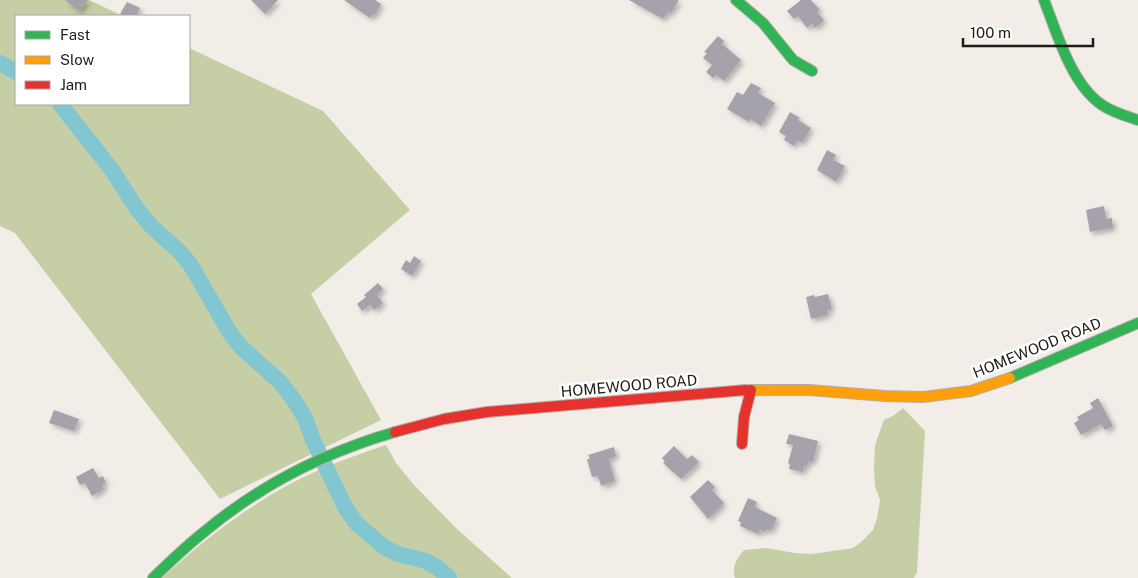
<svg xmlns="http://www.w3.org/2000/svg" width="1138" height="578" viewBox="0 0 1138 578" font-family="'Public Sans',sans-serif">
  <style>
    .forest { fill: #c6cea5 }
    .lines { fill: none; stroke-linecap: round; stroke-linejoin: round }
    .river { stroke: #81c6d0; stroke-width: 16 }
    .building { fill: #a5a2ac; filter: url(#shadow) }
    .fast-casing { stroke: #b4afac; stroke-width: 12 }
    .slow-casing { stroke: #b4afac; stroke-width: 12 }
    .jam-casing { stroke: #b4afac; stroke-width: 12 }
    .fast { stroke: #30b455; stroke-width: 10 }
    .slow { stroke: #ff9f0a; stroke-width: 10 }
    .jam { stroke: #e5322d; stroke-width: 10 }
    .labels { text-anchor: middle; stroke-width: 5; stroke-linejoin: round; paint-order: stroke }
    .street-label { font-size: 15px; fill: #1f1c18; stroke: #fff }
  </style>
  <defs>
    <filter id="shadow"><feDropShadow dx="3" dy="3" stdDeviation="2.5" flood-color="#0004"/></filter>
  </defs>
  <rect width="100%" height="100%" fill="#f3ede8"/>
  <path class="forest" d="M 0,0 L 89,0 L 123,16 L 16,16 L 16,104 L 189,104 L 189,48 L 323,111 L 410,210 L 311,294 L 381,420 L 220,499 L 15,233 L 0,226 Z
    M 903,408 L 925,431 L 917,572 L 914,578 L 735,578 C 731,568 737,558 744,550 L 766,548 L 795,553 L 812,554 L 853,548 L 861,542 L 873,530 L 877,518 L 880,500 L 875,486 L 874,468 L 875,445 L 884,420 L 893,416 Z
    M 386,445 L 396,463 L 414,485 L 457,529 L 512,578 L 162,578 C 208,536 260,496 317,471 C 339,461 363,453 386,445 Z"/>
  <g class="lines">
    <path class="river" d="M 0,63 L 16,72
      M 60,104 L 112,170 L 137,209 L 152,227 L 179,251 L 190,264 L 230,333 L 241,347 L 280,382 L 294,400 L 305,418 L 313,440 L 345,507 L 356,523 L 384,547 L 398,554 L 426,561 L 438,568 L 449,578"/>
  </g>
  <path class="building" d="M 65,0 L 88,0 L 79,11 Z
    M 251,0 L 278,0 L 265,14 Z
    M 344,0 L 375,0 L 381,4 L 375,15 L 373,14 L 370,18 Z
    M 629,0 L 679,0 L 671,13 L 668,12 L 663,19 Z
    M 801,0 L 811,0 L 820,10 L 817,12 L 824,20 L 815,28 L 812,24 L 807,28 L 798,16 L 794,19 L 787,11 Z
    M 127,2 L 140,8 L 136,16 L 124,16 L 120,14 Z
    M 718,36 L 724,41 L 722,44 L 741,60 L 724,81 L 716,75 L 713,78 L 706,72 L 712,65 L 703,58 L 707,53 L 704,52 Z
    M 751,83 L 761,88 L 758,93 L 775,103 L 761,126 L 750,119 L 749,122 L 727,109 L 737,92 L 743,95 Z
    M 790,112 L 800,118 L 798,120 L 811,128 L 802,143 L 797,140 L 794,146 L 784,140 L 786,136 L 779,132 Z
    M 827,150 L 836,155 L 833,160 L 845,166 L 836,182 L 817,170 Z
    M 1104,206 L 1106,219 L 1112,218 L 1113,228 L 1090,232 L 1086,210 Z
    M 414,256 L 421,261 L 412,276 L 401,269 L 406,260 L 410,263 Z
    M 378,283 L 383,289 L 377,295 L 383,303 L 374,310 L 370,305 L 362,311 L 357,304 L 366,297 L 364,295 Z
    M 828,294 L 832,309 L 827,310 L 828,315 L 811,319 L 806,297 L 814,295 L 815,297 Z
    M 1098,398 L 1113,426 L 1105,430 L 1101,424 L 1081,435 L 1074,423 L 1079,420 L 1077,417 L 1093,408 L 1090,403 Z
    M 54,410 L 79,419 L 74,431 L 49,423 Z
    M 789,434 L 818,441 L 813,462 L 808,461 L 807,467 L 804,466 L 803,472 L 789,469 L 790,464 L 788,463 L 793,445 L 786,444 Z
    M 674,446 L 687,459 L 692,455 L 699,462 L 681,479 L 663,463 L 665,462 L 662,458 Z
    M 614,447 L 616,456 L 609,459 L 615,481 L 601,486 L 598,476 L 592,477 L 587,459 L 590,459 L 588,455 Z
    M 93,468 L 99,478 L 103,476 L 106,483 L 102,485 L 104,489 L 92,496 L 85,483 L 80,485 L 76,477 Z
    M 708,480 L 715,487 L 712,490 L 724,503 L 708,519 L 690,497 Z
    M 748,498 L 757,502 L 755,507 L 777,518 L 771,531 L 767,529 L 765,532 L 760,530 L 758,534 L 740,526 L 741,522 L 738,521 Z"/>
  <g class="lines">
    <defs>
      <path id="fast" d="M 736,0 L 763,23 L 793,60 L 812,71
        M 1044,0 C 1057,33 1071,84 1102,105 C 1112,112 1126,116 1138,120
        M 1010,378 L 1138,323
        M 153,578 C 170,562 186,546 204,532 C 259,486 326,452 395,432"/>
      <path id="slow" d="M 746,390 L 809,390 L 885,396 L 923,397 L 971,391 L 1010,378"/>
      <path id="jam" d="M 395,432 L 444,419 L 487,412 L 746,390
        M 742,444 L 744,417 L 751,390"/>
    </defs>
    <use href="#fast" class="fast-casing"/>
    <use href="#slow" class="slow-casing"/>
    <use href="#jam" class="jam-casing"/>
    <use href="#fast" class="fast"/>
    <use href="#slow" class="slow"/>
    <use href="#jam" class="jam"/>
  </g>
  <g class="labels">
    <g class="street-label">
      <text transform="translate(1037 348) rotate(-22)" y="5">HOMEWOOD ROAD</text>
      <text transform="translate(629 386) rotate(-5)" y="5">HOMEWOOD ROAD</text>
    </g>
  </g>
  <rect x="15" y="15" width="175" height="90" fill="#ffffff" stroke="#a5a4a3"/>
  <rect x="25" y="31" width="25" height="8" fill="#30b455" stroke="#a5a4a3"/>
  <text x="60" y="40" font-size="15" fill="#1f1c18">Fast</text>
  <rect x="25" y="56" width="25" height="8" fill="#ff9f0a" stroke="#a5a4a3"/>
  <text x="60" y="65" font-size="15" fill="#1f1c18">Slow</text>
  <rect x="25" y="81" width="25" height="8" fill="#e5322d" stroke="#a5a4a3"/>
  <text x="60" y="90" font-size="15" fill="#1f1c18">Jam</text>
  <path d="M963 38v8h130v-8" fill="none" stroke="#1f1c18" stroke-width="2.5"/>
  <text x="970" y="38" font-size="15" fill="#1f1c18" stroke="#ffffff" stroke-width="4" paint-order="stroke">100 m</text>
</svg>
